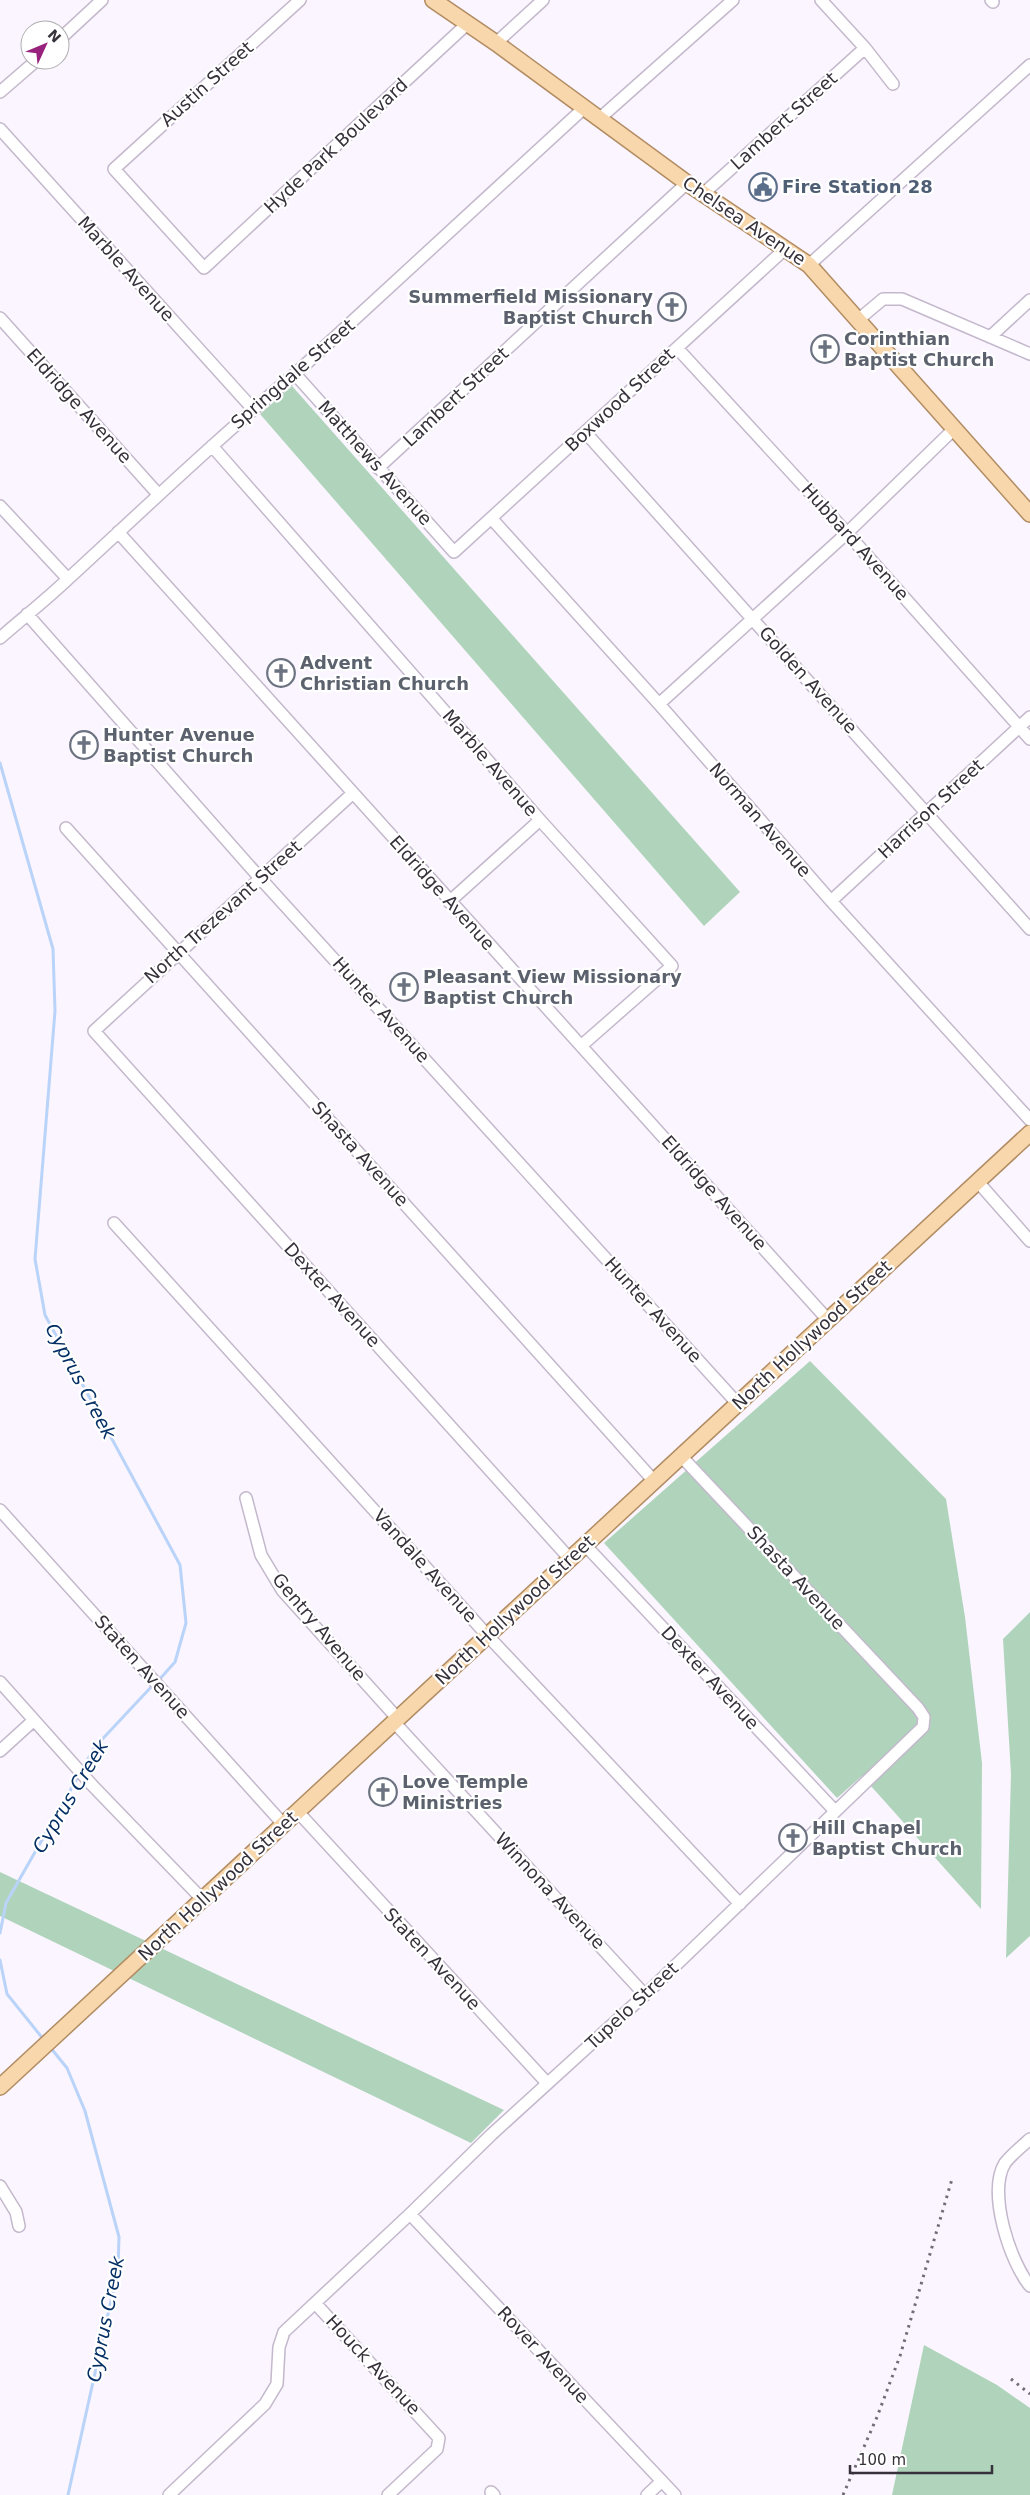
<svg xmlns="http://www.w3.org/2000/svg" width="1030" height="2495" viewBox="0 0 1030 2495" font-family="'DejaVu Sans',sans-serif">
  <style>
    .green { fill: #afd4bb }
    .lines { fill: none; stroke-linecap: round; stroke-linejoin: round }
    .stream { stroke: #b9d3f9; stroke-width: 3 }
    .minor-casing { stroke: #c4b8cc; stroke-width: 14 }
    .major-casing { stroke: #b28c62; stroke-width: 18 }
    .minor { stroke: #fff; stroke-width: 11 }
    .major { stroke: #f8d7ad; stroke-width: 15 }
    .rail { stroke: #716c75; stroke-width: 3; stroke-dasharray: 2.5 5; stroke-linecap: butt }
    .labels { text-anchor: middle; stroke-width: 4.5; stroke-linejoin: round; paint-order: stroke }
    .street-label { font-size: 18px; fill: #36313a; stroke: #fff }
    .service-label { font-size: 18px; font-weight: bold; fill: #4e5e75; stroke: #fff; text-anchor: start }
    .worship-label { font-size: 18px; font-weight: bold; fill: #5b616d; stroke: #fff; text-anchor: start }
    .water-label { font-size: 19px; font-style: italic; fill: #042f65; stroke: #fff }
  </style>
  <rect width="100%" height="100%" fill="#faf5fe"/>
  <path class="green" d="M 292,386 L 740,892 L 704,926 L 260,414 Z
    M 810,1361 L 946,1499 L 965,1617 L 982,1763 L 981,1909 L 862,1776 L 837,1798 L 604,1543 Z
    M 1030,1612 L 1030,1936 L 1006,1958 L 1011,1774 L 1003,1639 Z
    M 0,1872 L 504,2110 L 471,2143 L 0,1916 Z
    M 924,2345 L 997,2385 L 1030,2408 L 1030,2495 L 892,2495 Z"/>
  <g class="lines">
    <path class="stream" d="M 0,763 L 53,949 L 55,1011 L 35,1259 L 45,1315 L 180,1565 L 186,1623 L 175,1662 L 158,1681
      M 82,1770 L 94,1748 L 153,1685
      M 0,1933 L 6,1903 L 79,1775
      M 0,1960 L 7,1994 L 44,2040
      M 50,2047 L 67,2068 L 85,2111 L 119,2237 L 118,2269 L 68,2495"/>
    <defs>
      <path id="minor" d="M 300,0 L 114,169 L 204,268 L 467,24
        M 821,0 L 865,48 L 893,84
        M 991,0 L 993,2
        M 60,39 L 102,0
        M 496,43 L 543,0
        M 0,92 L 37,60
        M 599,119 L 733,0
        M 0,129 L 253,409
        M 703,194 L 865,48
        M 809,265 L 1030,65
        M 0,318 L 158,494
        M 858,320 L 883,299 L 902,299 L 1030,354
        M 990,337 L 1030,300
        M 677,348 L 847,533 L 1030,739
        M 295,374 L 454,552 L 786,248
        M 585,432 L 1030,929
        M 212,446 L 540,820 L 672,966 L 581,1046
        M 378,468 L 687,183
        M 0,506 L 68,579
        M 492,519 L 659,704 L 831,901 L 1030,1120
        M 118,532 L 828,1320
        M 27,614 L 260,878 L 737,1403
        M 0,638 C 23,618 47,599 69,578 C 144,509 217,439 295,374 L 584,108
        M 659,704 L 847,533 L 954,429
        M 353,793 L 94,1031 L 570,1559
        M 66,828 L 654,1481
        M 831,901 L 1030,717
        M 449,902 L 540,820
        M 978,1182 L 1030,1241
        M 114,1223 L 487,1635 L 740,1904
        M 246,1498 L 261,1555 L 282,1590 L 398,1719
        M 0,1510 L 284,1825
        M 585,1545 L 835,1811
        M 0,1682 L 92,1785 L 202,1899
        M 394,1722 L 645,1995
        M 0,1751 L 34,1720
        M 298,1812 L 547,2083
        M 1030,2139 C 1022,2146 1011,2155 1005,2163 C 987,2192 1010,2262 1030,2286
        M 0,2186 L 16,2212 L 19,2226
        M 410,2214 L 675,2495
        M 315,2303 L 439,2438 L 437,2449 L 388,2495
        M 491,2492 L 494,2495
        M 169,2495 L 265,2404 L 277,2384 L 279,2347 L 284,2332 L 410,2214 L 492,2134 L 648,1992 L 923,1727 L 924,1717 L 918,1708 L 681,1456
        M 647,2495 L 662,2481"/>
      <path id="major" d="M 433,0 L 496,43 L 687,183 L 809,265 L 1030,514
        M 0,2087 L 1030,1133"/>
    </defs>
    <use href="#minor" class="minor-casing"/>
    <use href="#major" class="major-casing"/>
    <use href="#minor" class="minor"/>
    <use href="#major" class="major"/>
    <path class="rail" d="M 1011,2379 L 1030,2394
      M 843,2495 L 877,2417 L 900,2356 L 952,2179"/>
  </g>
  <defs>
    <symbol id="civic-ring" viewBox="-11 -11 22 22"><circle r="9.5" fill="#fff" stroke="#5c6f8a" stroke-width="1.5"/><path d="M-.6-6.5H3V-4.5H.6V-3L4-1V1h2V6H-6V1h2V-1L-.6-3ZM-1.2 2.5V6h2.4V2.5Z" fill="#5c6f8a"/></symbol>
    <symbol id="church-ring" viewBox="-11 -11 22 22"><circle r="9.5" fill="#fff" stroke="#6b7280" stroke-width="1.5"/><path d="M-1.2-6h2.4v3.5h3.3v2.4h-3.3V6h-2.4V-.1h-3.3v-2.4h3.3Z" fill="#6b7280"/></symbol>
  </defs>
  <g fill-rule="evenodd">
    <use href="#civic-ring" x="747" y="171" width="32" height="32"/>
    <use href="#church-ring" x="656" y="291" width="32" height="32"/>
    <use href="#church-ring" x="809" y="333" width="32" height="32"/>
    <use href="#church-ring" x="265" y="657" width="32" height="32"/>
    <use href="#church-ring" x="68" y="729" width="32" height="32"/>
    <use href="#church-ring" x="388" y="971" width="32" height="32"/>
    <use href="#church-ring" x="367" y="1776" width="32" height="32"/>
    <use href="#church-ring" x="777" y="1822" width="32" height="32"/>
  </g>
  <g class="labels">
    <g class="street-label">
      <text transform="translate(207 84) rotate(-42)" y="6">Austin Street</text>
      <text transform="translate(784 121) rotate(-42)" y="6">Lambert Street</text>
      <text transform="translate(336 146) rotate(-43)" y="6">Hyde Park Boulevard</text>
      <text transform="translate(744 221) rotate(34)" y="6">Chelsea Avenue</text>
      <text transform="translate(126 269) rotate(48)" y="6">Marble Avenue</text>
      <text transform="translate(293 374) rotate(-41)" y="6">Springdale Street</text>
      <text transform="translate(456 397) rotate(-43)" y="6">Lambert Street</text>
      <text transform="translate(620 400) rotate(-43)" y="6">Boxwood Street</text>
      <text transform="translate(79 406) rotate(48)" y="6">Eldridge Avenue</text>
      <text transform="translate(375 463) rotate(48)" y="6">Matthews Avenue</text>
      <text transform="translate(855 542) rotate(48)" y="6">Hubbard Avenue</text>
      <text transform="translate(808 680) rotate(48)" y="6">Golden Avenue</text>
      <text transform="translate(490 763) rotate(49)" y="6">Marble Avenue</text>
      <text transform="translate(931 809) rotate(-43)" y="6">Harrison Street</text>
      <text transform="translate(760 820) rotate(49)" y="6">Norman Avenue</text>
      <text transform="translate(442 893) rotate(48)" y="6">Eldridge Avenue</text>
      <text transform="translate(223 912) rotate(-42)" y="6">North Trezevant Street</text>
      <text transform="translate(381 1010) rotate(48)" y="6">Hunter Avenue</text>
      <text transform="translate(360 1154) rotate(48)" y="6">Shasta Avenue</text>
      <text transform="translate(714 1193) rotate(48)" y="6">Eldridge Avenue</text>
      <text transform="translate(332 1295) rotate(48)" y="6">Dexter Avenue</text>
      <text transform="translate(653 1310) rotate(48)" y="6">Hunter Avenue</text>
      <text transform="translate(812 1335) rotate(-43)" y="6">North Hollywood Street</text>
      <text transform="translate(425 1566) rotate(48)" y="6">Vandale Avenue</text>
      <text transform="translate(796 1578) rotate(47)" y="6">Shasta Avenue</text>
      <text transform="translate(515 1610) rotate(-43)" y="6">North Hollywood Street</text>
      <text transform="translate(319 1627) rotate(50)" y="6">Gentry Avenue</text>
      <text transform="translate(142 1667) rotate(48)" y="6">Staten Avenue</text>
      <text transform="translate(710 1678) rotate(47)" y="6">Dexter Avenue</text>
      <text transform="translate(218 1886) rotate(-43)" y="6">North Hollywood Street</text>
      <text transform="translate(550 1891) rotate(47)" y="6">Winnona Avenue</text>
      <text transform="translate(432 1959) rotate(47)" y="6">Staten Avenue</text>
      <text transform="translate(632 2006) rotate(-43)" y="6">Tupelo Street</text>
      <text transform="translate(543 2355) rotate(47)" y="6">Rover Avenue</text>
      <text transform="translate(373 2365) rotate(47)" y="6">Houck Avenue</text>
    </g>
    <g class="service-label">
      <text x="782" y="193">Fire Station 28</text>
    </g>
    <g class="worship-label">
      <text x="653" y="303" text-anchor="end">Summerfield Missionary<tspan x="653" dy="21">Baptist Church</tspan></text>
      <text x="844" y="345">Corinthian<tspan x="844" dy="21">Baptist Church</tspan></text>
      <text x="300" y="669">Advent<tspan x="300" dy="21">Christian Church</tspan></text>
      <text x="103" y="741">Hunter Avenue<tspan x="103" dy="21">Baptist Church</tspan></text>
      <text x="423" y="983">Pleasant View Missionary<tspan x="423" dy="21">Baptist Church</tspan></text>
      <text x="402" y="1788">Love Temple<tspan x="402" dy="21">Ministries</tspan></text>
      <text x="812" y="1834">Hill Chapel<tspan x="812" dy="21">Baptist Church</tspan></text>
    </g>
    <g class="water-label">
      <text transform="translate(81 1381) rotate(62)" y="7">Cyprus Creek</text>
      <text transform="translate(70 1796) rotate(-59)" y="7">Cyprus Creek</text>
      <text transform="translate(105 2319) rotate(-79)" y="7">Cyprus Creek</text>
    </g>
  </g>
  <g transform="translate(45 45) rotate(46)"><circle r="24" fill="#ffffff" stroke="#afadb0"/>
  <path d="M0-4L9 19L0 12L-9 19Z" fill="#97217d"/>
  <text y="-8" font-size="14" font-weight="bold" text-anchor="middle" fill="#36313a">N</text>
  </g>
  <path d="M850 2465v8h142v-8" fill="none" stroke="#36313a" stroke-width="2.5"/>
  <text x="858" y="2465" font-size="15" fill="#36313a" stroke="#ffffff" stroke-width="4" paint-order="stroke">100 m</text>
</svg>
